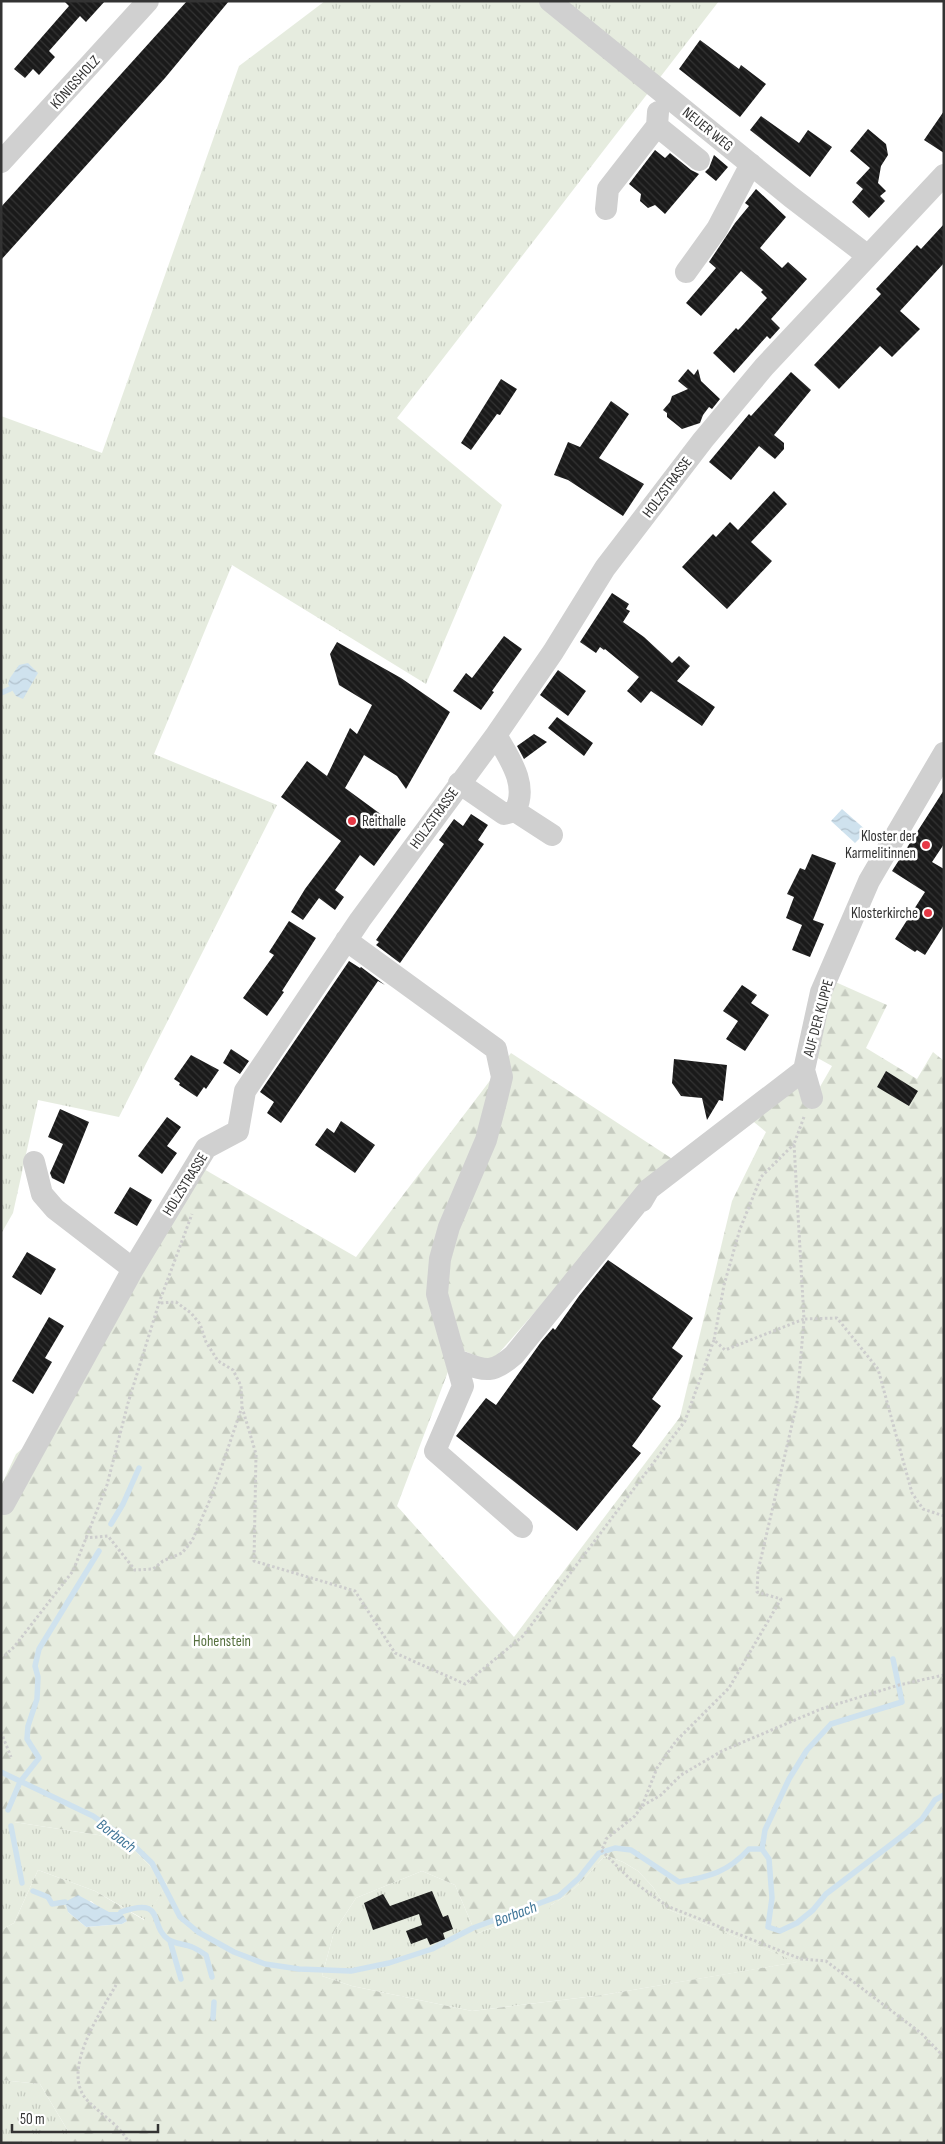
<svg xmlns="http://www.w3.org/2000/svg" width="945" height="2144" viewBox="0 0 945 2144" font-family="'Sofia Sans Condensed',sans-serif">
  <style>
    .grass { fill: url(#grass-tufts) }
    .forest { fill: url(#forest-firs); fill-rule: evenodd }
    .water { fill: url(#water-waves) }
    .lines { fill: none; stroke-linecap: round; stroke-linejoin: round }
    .stream { stroke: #cfe2ee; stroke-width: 5.5 }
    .building { fill: url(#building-back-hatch) }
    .path { stroke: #cdcdcd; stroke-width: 3; stroke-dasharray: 2.5 2.5; stroke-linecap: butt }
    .minor { stroke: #d0d0d0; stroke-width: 22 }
    .poi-dot { fill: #e63946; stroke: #fff; stroke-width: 2 }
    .labels { text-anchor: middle; stroke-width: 5; stroke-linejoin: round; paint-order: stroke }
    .street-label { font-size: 15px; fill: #333; stroke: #fff }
    .poi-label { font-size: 15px; fill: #333; stroke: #fff; text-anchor: end }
    .park-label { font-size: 15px; fill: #56703f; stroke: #fff }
    .water-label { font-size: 16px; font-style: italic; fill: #3f7597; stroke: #fff }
  </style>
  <defs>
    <pattern id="grass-tufts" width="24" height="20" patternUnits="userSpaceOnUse" patternTransform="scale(1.25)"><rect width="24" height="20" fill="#e6ecdf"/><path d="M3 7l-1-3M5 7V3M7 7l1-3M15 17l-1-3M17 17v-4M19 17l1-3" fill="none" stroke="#c6cbc0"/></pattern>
    <pattern id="forest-firs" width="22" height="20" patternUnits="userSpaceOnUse" patternTransform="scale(1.25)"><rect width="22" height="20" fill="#e6ecdf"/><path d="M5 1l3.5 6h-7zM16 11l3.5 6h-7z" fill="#c6cbc0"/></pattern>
    <pattern id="water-waves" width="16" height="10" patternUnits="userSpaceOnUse" patternTransform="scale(1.25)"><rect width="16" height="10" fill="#cfe2ee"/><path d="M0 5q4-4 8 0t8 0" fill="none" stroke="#b2c2cd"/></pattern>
    <pattern id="building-back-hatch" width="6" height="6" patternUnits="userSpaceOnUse" patternTransform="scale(1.25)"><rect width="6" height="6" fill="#1a1a1a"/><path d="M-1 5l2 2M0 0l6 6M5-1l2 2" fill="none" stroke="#333"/></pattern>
  </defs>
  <rect width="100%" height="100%" fill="#fff"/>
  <path class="grass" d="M 325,1 L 719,1 L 397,418 L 502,505 L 426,684 L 232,565 L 154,754 L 277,805 L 119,1117 L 38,1100 L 13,1213 L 1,1234 L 1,416 L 102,453 L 239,66 Z
    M 1,1822 L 14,1822 L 124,1839 L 167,1884 L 145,1920 L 95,1891 L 38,1870 L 14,1923 L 1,1930 Z
    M 608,1856 L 623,1862 L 638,1871 L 653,1887 L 667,1909 L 798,1962 L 603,1995 L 472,2011 L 352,1986 L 322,1976 L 334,1932 L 356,1898 L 422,1871 L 455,1885 L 476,1934 L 551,1905 L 567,1895 L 582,1881 L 602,1859 Z
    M 1,2080 L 40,2084 L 68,2131 L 68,2143 L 1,2143 Z"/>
  <path class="forest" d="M 831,980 L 887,1005 L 866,1048 L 917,1079 L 933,1052 L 944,1061 L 944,2143 L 68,2143 L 68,2131 L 40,2084 L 1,2080 L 1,1930 L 14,1923 L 38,1870 L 95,1891 L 144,1920 L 167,1884 L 124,1839 L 14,1822 L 1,1822 L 1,1486 L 16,1454 L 56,1420 L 190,1161 L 356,1257 L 511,1053 L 674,1160 L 646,1186 L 491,1362 L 457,1348 L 397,1506 L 514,1637 L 680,1417 L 732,1201 L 766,1132 L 749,1118 L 799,1081 L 817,1092 L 832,1066 L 814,1056 ZM 608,1856 L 623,1862 L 638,1871 L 653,1887 L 667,1909 L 797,1962 L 603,1995 L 472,2011 L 352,1986 L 322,1976 L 334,1932 L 356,1898 L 422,1871 L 455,1885 L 476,1934 L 534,1911 L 547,1914 L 551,1905 L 567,1895 L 582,1881 L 602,1859 ZM 91,1901 L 99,1908 L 127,1921 L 122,1924 L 86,1927 L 68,1912 Z"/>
  <path class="water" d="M 28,663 L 38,673 L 23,699 L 16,696 L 8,684 L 10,678 L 19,665 Z
    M 842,809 L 867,831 L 855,843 L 831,821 Z
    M 78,1895 L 109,1912 L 121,1912 L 127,1921 L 122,1924 L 86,1927 L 68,1912 L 65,1902 Z"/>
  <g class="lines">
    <path class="stream" d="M 1,693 L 10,689
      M 111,1524 L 123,1504 L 139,1468
      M 1,1772 L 93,1816 L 128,1840 L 152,1863 L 180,1917 L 198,1932 L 234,1952 L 265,1964 L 299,1969 L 351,1971 L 389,1963 L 432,1949 L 473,1928 L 559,1896 L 579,1878 L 599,1853 L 615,1848 L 631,1850 L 679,1882 C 709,1877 728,1872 749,1849 L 762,1849 L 769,1859 L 772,1898 L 768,1927 L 780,1931 L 797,1923 L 813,1910 L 826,1894 L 906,1833 L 922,1819 L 935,1800 L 944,1795
      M 8,1810 L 20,1782 L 39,1758 L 27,1739 L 28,1726 L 37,1699 L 38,1677 L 35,1666 L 39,1649 L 99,1551
      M 11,1826 L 22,1883
      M 762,1849 L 765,1830 L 789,1779 L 807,1750 L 831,1724 L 902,1702 L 893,1659
      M 33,1891 L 48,1897 L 52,1904 L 65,1902
      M 121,1912 C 167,1896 148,1926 169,1940 C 176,1944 185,1944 192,1947 C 197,1949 201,1952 206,1955 L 212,1977
      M 170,1941 L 181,1979
      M 213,2018 L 214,2002"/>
  </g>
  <path class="building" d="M 64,1 L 105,1 L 86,22 L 80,16 L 49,51 L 55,57 L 39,75 L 33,69 L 25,78 L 14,69 L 69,6 Z
    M 187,1 L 229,1 L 165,78 L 1,260 L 1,207 Z
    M 700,40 L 739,69 L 741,65 L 766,84 L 740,117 L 679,69 Z
    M 944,111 L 944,153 L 924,140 Z
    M 761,116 L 799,143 L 808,130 L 832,147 L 810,177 L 750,130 Z
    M 868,129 L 886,144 L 888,155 L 881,166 L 878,183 L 886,191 L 880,196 L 885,201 L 869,218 L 852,202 L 863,189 L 856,183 L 870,168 L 850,151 Z
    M 655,150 L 665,158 L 670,153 L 691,170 L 699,174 L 665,214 L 655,205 L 648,208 L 640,201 L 641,194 L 629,184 Z
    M 714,155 L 728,167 L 716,181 L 705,172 L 709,168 Z
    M 756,189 L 786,217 L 760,248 L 782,268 L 788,262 L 807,279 L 771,319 L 780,328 L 770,339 L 767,336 L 734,373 L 713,353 L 736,328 L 738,330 L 741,327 L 767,298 L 761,292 L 763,290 L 741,271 L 701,316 L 686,303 L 716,268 L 709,262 L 735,223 L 749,206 L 745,203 Z
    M 944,224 L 944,263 L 900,311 L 920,329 L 892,357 L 880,346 L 839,389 L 814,365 L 881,294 L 876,289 L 917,245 L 921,249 Z
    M 688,369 L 694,375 L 698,369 L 701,381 L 720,399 L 712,409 L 709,407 L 703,415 L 700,423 L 682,429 L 667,417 L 667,413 L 663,410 L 670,402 L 672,396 L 688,389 L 678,381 Z
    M 791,372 L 811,390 L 774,435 L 784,443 L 784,449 L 775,459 L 759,446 L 731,480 L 709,462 L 749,414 L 751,416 Z
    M 501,379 L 517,389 L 500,415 L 497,414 L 471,450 L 461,443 Z
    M 611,401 L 629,414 L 599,458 L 644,484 L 623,516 L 568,480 L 554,475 L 568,442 L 580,447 Z
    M 774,491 L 787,504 L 751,542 L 772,561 L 727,609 L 682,567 L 713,534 L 716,537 L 730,522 L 738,530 Z
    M 612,593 L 629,604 L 626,609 L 630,611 L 623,622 L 644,637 L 672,663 L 679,656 L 690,666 L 677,681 L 715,707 L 702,726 L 651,691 L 641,703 L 627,691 L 639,677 L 605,649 L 604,650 L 600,647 L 596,653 L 580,642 Z
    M 504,636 L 522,649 L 492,691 L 494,692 L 481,710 L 453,691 L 466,673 L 472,678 Z
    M 337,642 L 401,678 L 450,712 L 406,789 L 397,776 L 364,755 L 345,788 L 401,829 L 374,866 L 360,855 L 335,890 L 344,897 L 335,910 L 319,898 L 303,920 L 291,912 L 305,889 L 341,841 L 281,797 L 307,761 L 327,776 L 350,728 L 357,734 L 372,705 L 339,685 L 330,654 Z
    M 558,670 L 586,691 L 568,716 L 540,695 Z
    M 557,717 L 593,743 L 584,756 L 548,728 Z
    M 534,734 L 547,742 L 524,759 L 517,746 Z
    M 944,790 L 944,844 L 932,862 L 944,869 L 944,925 L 925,955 L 917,950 L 915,952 L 895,939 L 925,892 L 892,871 Z
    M 471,814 L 488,825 L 478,840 L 484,844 L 400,963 L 376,945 L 379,942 L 376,940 L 444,844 L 439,840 L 454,819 L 463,826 Z
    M 812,854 L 836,863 L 813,920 L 824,924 L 810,957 L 792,950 L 802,925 L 786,918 L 794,897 L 787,894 L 800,868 L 805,870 Z
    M 289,921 L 316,938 L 282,991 L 284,992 L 267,1016 L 243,998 L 274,955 L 269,952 Z
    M 349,961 L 360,968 L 361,967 L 385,985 L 378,981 L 281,1123 L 267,1113 L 274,1102 L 260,1092 Z
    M 742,985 L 757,995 L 751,1003 L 769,1015 L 745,1051 L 726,1039 L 738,1021 L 723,1011 Z
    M 231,1049 L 249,1061 L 240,1074 L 223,1063 Z
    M 191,1055 L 219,1070 L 206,1089 L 204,1087 L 197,1097 L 179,1085 L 180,1083 L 174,1079 Z
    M 674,1059 L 727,1065 L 723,1101 L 719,1100 L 707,1120 L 702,1098 L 681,1096 L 672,1083 Z
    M 886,1071 L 918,1091 L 909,1106 L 877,1087 Z
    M 60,1109 L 89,1122 L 64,1184 L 52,1178 L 50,1173 L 63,1144 L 48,1137 Z
    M 167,1117 L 181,1127 L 167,1146 L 177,1153 L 162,1174 L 138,1156 Z
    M 341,1121 L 375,1145 L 355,1173 L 315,1145 L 327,1128 L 334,1133 Z
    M 130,1187 L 152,1200 L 137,1226 L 114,1213 Z
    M 27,1252 L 56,1269 L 41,1295 L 12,1277 Z
    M 608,1260 L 693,1318 L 672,1348 L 683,1356 L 652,1399 L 661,1406 L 632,1446 L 641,1453 L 577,1531 L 456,1436 L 486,1398 L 496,1405 L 541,1342 L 553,1328 L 555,1330 L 579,1296 Z
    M 49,1317 L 64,1326 L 45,1358 L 52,1362 L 33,1394 L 12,1381 Z
    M 432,1891 L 443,1917 L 448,1915 L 453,1929 L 443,1933 L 445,1939 L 430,1945 L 427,1938 L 411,1944 L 406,1931 L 422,1925 L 419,1914 L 373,1930 L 364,1903 L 383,1894 L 390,1906 Z"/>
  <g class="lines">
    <path class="path" d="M 804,1117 L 794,1144 L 804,1319 L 837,1318 L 878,1369 L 912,1493 L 923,1509 L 944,1516
      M 242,1407 L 256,1454 L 254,1561 L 355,1591 L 395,1653 L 465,1684 L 523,1636 L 685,1421 L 714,1340
      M 85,1538 L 108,1536 L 135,1570 L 153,1569 L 163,1561 L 182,1553 L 192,1541 L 212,1495 L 242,1407 L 241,1386 L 233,1370 L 218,1361 L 206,1342 L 200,1324 L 191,1313 L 176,1302 L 159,1303
      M 1,1659 L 14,1647 L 73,1571 L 107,1485 L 128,1403 L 159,1303 L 192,1214
      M 944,1675 L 899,1685 L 821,1709 L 722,1751 L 681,1775 L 661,1795 L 642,1806 L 635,1816 L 606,1839 L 604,1846 L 601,1850 L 631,1880 L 667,1906 L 801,1959 L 826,1961 L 922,2034 L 944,2057
      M 1,1732 L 11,1757
      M 642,1806 L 657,1768 L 676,1741 L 729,1688 L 781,1599 L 757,1592 L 758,1571 L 797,1403 L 804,1319 L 725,1350 L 714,1340 L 724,1285 L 740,1229 L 761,1177 L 794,1144
      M 116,1985 C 101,2012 60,2071 87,2100 C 101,2115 120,2125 129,2143"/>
    <path class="minor" d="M 550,1 L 791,197 L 868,256
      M 658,112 L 657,126 L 699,160
      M 1,162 L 148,1
      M 606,209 L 608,189 L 657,126
      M 686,272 L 717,229 L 751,164
      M 459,783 L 504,814 L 515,811 C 529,785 509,758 496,735
      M 515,811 L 552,835
      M 346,940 L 496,1049 L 502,1077 L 497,1098 L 486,1140 L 449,1227 L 440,1259 L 437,1294 L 463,1386 L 435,1451 L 522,1527
      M 812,1098 L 804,1070 L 821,992 L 869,881 L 944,753
      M 34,1162 L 42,1194 L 55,1209 L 133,1269
      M 642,1201 L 649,1189 L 804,1070
      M 456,1360 C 484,1370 490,1376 514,1355 L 649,1189
      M 1,1501 L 4,1504 L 133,1269 L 206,1148 L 238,1131 L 245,1091 L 360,920 L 496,735 L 553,652 L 605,568 L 703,440 L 764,367 L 944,175"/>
  </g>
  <g class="poi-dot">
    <circle cx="352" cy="821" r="5"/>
    <circle cx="926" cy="845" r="5"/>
    <circle cx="928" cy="913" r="5"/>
  </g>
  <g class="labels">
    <g class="street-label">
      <text transform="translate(75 82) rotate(-48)" y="5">KÖNIGSHOLZ</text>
      <text transform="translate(708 129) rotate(39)" y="5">NEUER WEG</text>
      <text transform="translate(667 487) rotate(-53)" y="5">HOLZSTRASSE</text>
      <text transform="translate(434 818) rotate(-54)" y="5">HOLZSTRASSE</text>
      <text transform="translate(818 1018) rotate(-75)" y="5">AUF DER KLIPPE</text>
      <text transform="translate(185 1184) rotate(-58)" y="5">HOLZSTRASSE</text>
    </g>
    <g class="poi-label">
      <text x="362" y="826" text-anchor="start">Reithalle</text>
      <text x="916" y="841">Kloster der<tspan x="916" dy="17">Karmelitinnen</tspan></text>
      <text x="918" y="918">Klosterkirche</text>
    </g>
    <g class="park-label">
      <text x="222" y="1646">Hohenstein</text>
    </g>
    <g class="water-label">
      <text transform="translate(117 1835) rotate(37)" y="6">Borbach</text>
      <text transform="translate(515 1913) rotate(-21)" y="6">Borbach</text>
    </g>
  </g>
  <rect width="945" height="2144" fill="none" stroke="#333333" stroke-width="5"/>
  <path d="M12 2124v8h146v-8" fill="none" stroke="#333333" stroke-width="2.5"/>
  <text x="20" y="2124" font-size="15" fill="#333333" stroke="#ffffff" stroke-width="4" paint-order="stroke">50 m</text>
</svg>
